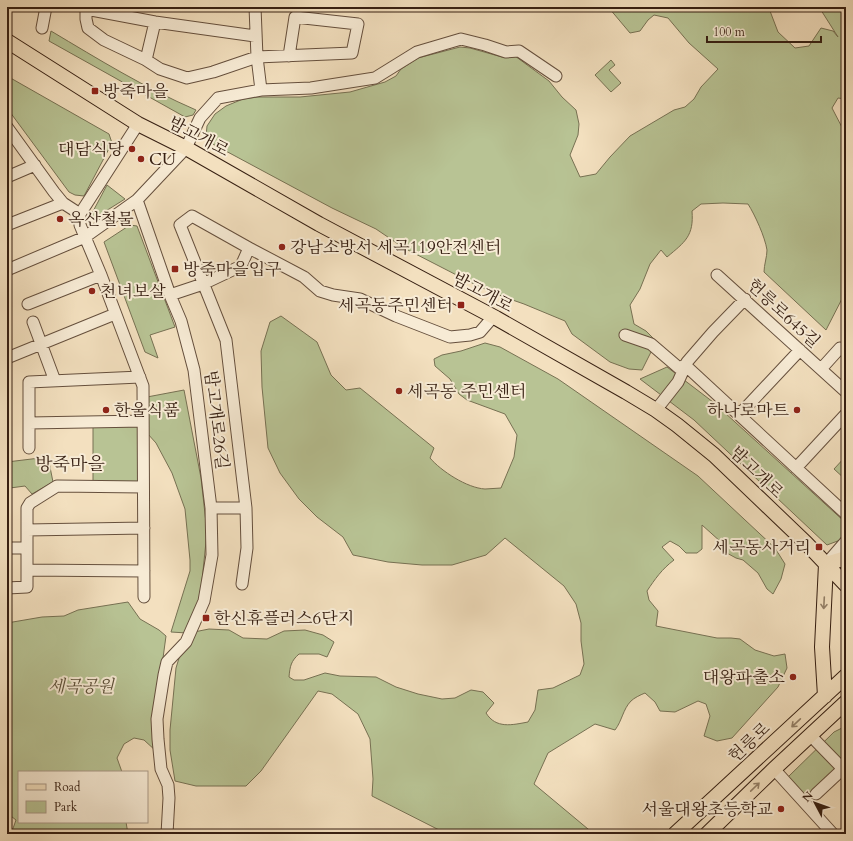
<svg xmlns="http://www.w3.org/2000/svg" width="853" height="841" viewBox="0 0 853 841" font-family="Cardo,'Noto Serif KR',serif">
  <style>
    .green { fill: #b8c394; stroke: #777153 }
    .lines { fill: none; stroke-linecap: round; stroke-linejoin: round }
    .minor-casing { stroke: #654f3d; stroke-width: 13 }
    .major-casing { stroke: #361f12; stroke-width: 16 }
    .minor { stroke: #f7ebd5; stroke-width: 11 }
    .major { stroke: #f3e0bf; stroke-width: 14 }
    .oneway { stroke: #948068 }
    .poi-dot { fill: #8f2418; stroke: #f7ebd5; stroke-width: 1.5 }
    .labels { text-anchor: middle; stroke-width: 4; stroke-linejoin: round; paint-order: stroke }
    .poi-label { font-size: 17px; fill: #361f12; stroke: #f7ebd5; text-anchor: start }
    .street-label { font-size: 17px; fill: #361f12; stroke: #f7ebd5 }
    .park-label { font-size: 17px; font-style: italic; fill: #5d5039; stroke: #f7ebd5 }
    .neighbourhood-label { font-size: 18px; fill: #361f12; stroke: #f7ebd5 }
  </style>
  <rect width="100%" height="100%" fill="#f3e0bf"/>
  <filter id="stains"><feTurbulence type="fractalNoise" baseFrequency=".005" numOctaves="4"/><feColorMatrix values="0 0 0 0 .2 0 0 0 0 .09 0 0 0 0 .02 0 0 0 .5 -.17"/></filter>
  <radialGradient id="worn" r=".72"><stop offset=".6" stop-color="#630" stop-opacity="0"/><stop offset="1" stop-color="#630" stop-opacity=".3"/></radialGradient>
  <path class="green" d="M 594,7 L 771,7 L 770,11 L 778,32 L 795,48 L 809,46 L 821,28 L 833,31 L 838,37 L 819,7 L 846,7 L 846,99 L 838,98 L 832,108 L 846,135 L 846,291 L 826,330 L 764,272 C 764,265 767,257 767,250 C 765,237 755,215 748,204 L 723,203 L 701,204 L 692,211 C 694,236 685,242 667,257 L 661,250 L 650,264 L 640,289 L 630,305 L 634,324 L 646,331 L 657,342 L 651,352 L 642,370 L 629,369 L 610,362 L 572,334 L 565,321 L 524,304 L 504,297 L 476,285 L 404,248 L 376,229 L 332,208 L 209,142 L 206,137 L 207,126 L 215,114 L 226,106 L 243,99 L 258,97 L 300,97 L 350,92 L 385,82 L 396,76 L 401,69 L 418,58 L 460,47 L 470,48 L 502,57 L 515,56 L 549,81 L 562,97 L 576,110 L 579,124 L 578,135 L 570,155 L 580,177 L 596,174 L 610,157 L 630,136 L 674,110 L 685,107 L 694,99 L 701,87 L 718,69 L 689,43 L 668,18 L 654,15 L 648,20 L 640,31 L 630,33 L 609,8 L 601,8 Z
    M 51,31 C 98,59 145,88 196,110 L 193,115 L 185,117 L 49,41 Z
    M 611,60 L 615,65 L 609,70 L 621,83 L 611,92 L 595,75 Z
    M 7,76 L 109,134 L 112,143 L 84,196 L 75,195 L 69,192 L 7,108 Z
    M 107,185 L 125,199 L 93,219 L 90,217 Z
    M 130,225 L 137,226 L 175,327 L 150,335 L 158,358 L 145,352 L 104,242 Z
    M 281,316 L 317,342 L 331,375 L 346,390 L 360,388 L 434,448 L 430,458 C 441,471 467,488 485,489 C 490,489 496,488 501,488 L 514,457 L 517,435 L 505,414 L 467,400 L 459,394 L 450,379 L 435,366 L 434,359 L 442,355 L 461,351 L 485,343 L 500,347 L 558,379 L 698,476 L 775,548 L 785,564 L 781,579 L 773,594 L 767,589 L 758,573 L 743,560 L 736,558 L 725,552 L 721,542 L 702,525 L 702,549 L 697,553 L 686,553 L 679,546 L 670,541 L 662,547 L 674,560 C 662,569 655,579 647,591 L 649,600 L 658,611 L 656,626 L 717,638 L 731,638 L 740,639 L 755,650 L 774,656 L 785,654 L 787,668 L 778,687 L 732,738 L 717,741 L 704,736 L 710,716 L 706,704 L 698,701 L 675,712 L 660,711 L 655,702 L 645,693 C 640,695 634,698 631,701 C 623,709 622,721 615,730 L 595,724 L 548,753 L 534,784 L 594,834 L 447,834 L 372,796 L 373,779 L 370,739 L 358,714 L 332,694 L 318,691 L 261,771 L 246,786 L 196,786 L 175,781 L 170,750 L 170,730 L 176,668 L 183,645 L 194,632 L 209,629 L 229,630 L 243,638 L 267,639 L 284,631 L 305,630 L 323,635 L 334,642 L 327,657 L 319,654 L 299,654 C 291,661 290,666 289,677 L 294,680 L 304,680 L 325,673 L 340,676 L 376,677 L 396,687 L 418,694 L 442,699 L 455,698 L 471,690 L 483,692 L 494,703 L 486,713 C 496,729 512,725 528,722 L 535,710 L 538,690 L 553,688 L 580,675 L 584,664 L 581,641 L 581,623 L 576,604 L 564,586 L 505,538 L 486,555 L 452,565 L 422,565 L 388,562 L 353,555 L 343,537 L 317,517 L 299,499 L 280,473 L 268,448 L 262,387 L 261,351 L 270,322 Z
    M 667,367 L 713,402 L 846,523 L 843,539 L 827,545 L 694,420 L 640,379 Z
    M 184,390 L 201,478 L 207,532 L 200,600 L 187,633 L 171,632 L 190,571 L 190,560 L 185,509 L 172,473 L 156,443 L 147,433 L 147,397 Z
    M 93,425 L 138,425 L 138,482 L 93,482 Z
    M 846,456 L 846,480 L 834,469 Z
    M 48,457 L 53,482 L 32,494 L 25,486 L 10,488 L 7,491 L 7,462 Z
    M 128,602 L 140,619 L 159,630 L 166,636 L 160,680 L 156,751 L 144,740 L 134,738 L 124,744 L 117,758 L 122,772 L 19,772 L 19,822 L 126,822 L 128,834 L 11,834 L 16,820 L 7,813 L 7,623 L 42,617 L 64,616 L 78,610 Z
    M 846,726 L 846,759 L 806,797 L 788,777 L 834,732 Z"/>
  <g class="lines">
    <defs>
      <path id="minor" d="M 84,7 L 86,9 L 155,22 L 255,36
        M 86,9 L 86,19 L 88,28 L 104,40 L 146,60 L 160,69 L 187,78 L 213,72 L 257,57 L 255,7
        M 42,28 L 46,7
        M 146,60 L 155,22
        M 261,90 L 257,57 L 352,53 L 358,24 L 295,17 L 289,56
        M 138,124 L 80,214 L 80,225 L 101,275 L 143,386 L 144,597
        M 7,127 L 54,192 L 63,203 L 80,214
        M 7,177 L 35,165
        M 7,225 L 63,203
        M 249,248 L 304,277 L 320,291 L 333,295 L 360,299 L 396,316 L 450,337 L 470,335 L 480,332 L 493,317
        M 7,270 L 85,237 L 137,200
        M 717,275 L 846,392
        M 170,295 L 203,284 L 241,266 L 249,248 L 192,216 L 180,225 L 226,340 L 246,508 L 247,548 L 242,584
        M 28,304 L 101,275
        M 33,322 L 55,381
        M 625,335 L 651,344 L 679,368 L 685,365
        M 7,358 L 115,314
        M 685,365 L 846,514
        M 821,369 L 840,348
        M 656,410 L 678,382 L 687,362 L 713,332 L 745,299
        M 739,415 L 800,350
        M 29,423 L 29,382 L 140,377
        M 29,448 L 29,423 L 143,421
        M 796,468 L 846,414
        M 211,508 L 246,508
        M 27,530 L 144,528
        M 7,548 L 27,548 L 27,508 L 30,503 L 57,486 L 143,487
        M 826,564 L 846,541
        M 27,570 L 144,571
        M 7,588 L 27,587 L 27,548
        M 810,735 L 846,772
        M 774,769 L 833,834
        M 816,794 L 846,766
        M 167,834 L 169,798 L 168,785 L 161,769 L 158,739 L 157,719 L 164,675 L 167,662 L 186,642 L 204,601 L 212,555 L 211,508 L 194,370 L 181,321 L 170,295 L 137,200 L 186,148 L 200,118 L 218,98 L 261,90 L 311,88 L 375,78 L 417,52 L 461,39 L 485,45 L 506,52 L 519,51 L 556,76"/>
      <path id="major" d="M 7,41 L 138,124 L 186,148 L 319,224 L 496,318 L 626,392 L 656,410 L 677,425 L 714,455 L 806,543 L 846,585
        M 826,564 L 846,558
        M 825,696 L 822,647 L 826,564
        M 675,834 L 846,676
        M 707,834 L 774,769 L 846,702"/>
    </defs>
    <use href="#minor" class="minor-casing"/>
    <use href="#major" class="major-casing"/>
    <use href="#minor" class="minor"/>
    <use href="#major" class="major"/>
  </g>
  <defs><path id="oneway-shaft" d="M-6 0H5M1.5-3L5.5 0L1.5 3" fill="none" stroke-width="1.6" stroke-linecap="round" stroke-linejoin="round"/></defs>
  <g class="oneway">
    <use href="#oneway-shaft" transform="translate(824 603) rotate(93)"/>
    <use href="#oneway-shaft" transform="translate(796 723) rotate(137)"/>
    <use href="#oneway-shaft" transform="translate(755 787) rotate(-44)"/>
  </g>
  <g class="poi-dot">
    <rect x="91" y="87" width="8" height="8" rx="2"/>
    <circle cx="132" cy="149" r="4"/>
    <circle cx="141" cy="159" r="4"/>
    <circle cx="60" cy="219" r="4"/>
    <circle cx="282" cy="247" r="4"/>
    <rect x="171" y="265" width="8" height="8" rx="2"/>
    <circle cx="92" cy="291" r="4"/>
    <rect x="457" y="301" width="8" height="8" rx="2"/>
    <circle cx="399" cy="391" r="4"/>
    <circle cx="106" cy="410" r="4"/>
    <circle cx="797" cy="410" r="4"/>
    <rect x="815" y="543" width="8" height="8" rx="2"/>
    <rect x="202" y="614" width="8" height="8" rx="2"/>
    <circle cx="793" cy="677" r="4"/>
    <circle cx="781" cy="809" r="4"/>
  </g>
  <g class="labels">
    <g class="poi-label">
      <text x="103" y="97">방죽마을</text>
      <text x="124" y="155" text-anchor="end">대담식당</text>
      <text x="149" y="165">CU</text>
      <text x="68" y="225">옥산철물</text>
      <text x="290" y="253">강남소방서 세곡119안전센터</text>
      <text x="183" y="275">방죽마을입구</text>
      <text x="100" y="297">천녀보살</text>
      <text x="453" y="311" text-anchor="end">세곡동주민센터</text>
      <text x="407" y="397">세곡동 주민센터</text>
      <text x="114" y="416">한울식품</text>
      <text x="789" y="416" text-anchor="end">하나로마트</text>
      <text x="811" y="553" text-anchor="end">세곡동사거리</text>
      <text x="214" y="624">한신휴플러스6단지</text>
      <text x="785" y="683" text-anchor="end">대왕파출소</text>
      <text x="773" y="815" text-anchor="end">서울대왕초등학교</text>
    </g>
    <g class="street-label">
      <text transform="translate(199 136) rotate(28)" y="6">밤고개로</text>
      <text transform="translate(483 292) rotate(28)" y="6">밤고개로</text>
      <text transform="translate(784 313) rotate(43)" y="6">헌릉로645길</text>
      <text transform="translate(217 420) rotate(83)" y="6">밤고개로26길</text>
      <text transform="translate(757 472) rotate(44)" y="6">밤고개로</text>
      <text transform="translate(749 742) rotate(-43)" y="6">헌릉로</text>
    </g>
    <g class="park-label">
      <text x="81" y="692">세곡공원</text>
    </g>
    <g class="neighbourhood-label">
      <text x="70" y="470">방죽마을</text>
    </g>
  </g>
  <rect width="853" height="841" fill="none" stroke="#f3e0bf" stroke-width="24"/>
  <rect x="8" y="8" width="837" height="825" fill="none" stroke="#361f12" stroke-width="2"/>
  <rect x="12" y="12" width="829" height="817" fill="none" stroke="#361f12"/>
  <rect x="18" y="771" width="130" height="52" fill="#f7ebd5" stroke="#aa9987"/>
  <rect x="26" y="784" width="20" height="6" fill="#f3e0bf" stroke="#aa9987"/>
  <text x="54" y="791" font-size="12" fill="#361f12">Road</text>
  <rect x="26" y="801" width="20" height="12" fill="#b8c394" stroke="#aa9987"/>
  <text x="54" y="811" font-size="12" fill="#361f12">Park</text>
  <g transform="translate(815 803) rotate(311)" stroke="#f7ebd5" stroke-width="3" paint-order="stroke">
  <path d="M0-3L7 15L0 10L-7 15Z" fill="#361f12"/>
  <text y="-6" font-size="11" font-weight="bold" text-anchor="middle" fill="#361f12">N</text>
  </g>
  <path d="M707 36v6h114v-6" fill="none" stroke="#361f12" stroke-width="2"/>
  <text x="713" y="36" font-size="12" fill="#361f12" stroke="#f7ebd5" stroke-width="3" paint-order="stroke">100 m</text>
  <rect width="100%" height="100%" filter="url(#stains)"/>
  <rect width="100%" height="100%" fill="url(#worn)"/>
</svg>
